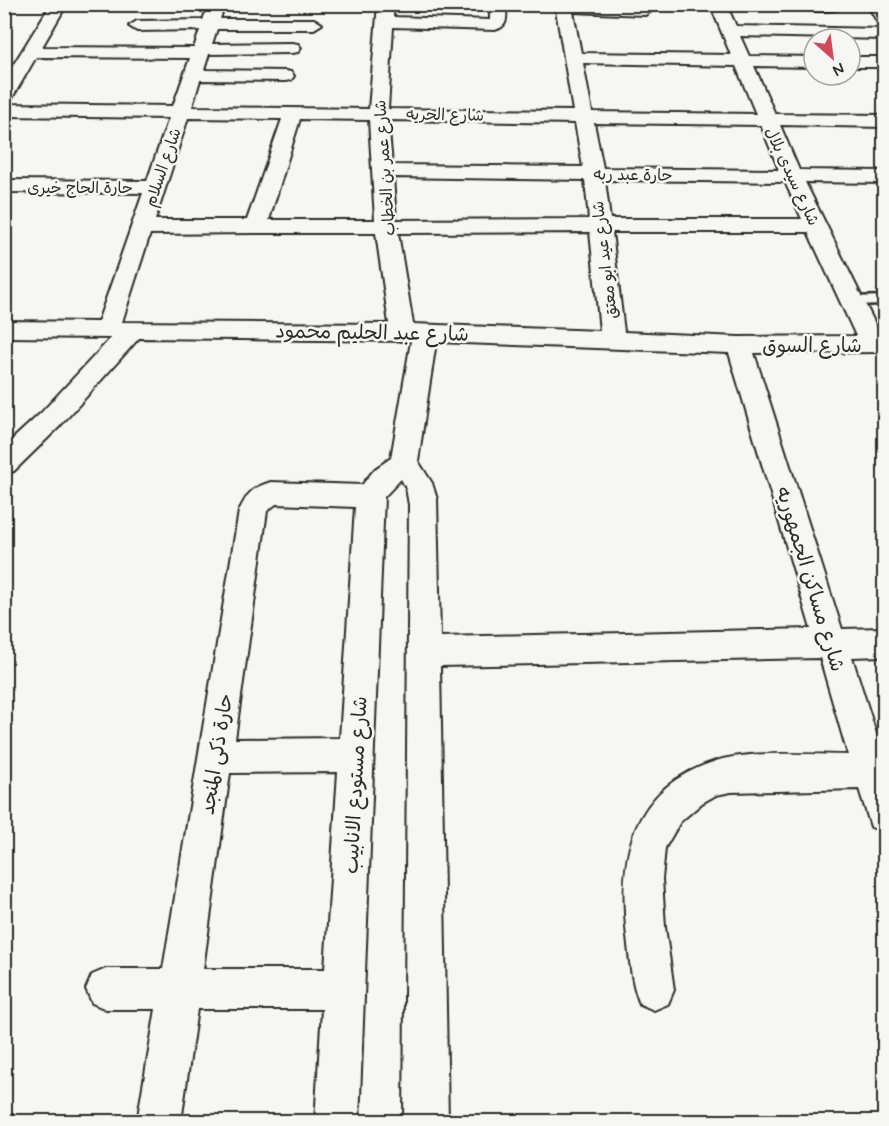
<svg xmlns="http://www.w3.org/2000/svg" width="889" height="1126" viewBox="0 0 889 1126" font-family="Mynerve,'Playpen Sans Arabic',sans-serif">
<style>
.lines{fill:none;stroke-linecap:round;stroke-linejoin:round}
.lane-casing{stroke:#2b2b2b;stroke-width:5}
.street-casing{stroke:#2b2b2b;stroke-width:4}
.lane{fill:#f6f6f2;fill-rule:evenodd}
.street{fill:#f6f6f2;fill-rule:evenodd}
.labels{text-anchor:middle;stroke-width:5;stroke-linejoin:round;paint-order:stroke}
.far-street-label{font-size:16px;fill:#2b2b2b;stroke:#f6f6f2}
.street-label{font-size:20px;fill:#2b2b2b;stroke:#f6f6f2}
</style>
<rect width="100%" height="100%" fill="#f6f6f2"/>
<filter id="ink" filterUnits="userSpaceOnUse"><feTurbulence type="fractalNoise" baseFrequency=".0167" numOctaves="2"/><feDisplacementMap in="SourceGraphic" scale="12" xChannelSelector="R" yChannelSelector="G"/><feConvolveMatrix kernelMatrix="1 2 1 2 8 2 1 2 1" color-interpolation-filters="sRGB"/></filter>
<g filter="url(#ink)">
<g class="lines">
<defs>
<path id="lane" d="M884,296v8l-32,1 -6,-4 6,-4z"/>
<path id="street" d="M51,4h16l-25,43 152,1 6,-18 -63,1 -8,-5 8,-5 66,-1 6,-16h16l-5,15h94l8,5 -8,5h-97l-5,15 80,-1 6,1 3,4 -3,4 -6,1 -83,1 -5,16 81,1 6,1 3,4 -3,4 -6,1 -85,-1 -8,27 177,2 9,-105h16l-1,13 97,3v-16h16c0,14 3,22 -11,26l-102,-3 -5,82 185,2 -18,-107 90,1 8,5 -8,5 -72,-3 8,41 150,2 -21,-51h16l10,22 148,3v10l-144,-3 9,20 65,1v10l-60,-1 21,48 109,1v12l-104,-2 19,45 85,1v12l-79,-1 76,154h3v16l-130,1 88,276 42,-1v28l-32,1 32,102v73l-13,-5 -12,-38 -128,3 -15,3 -14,8 -22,19 -15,26 -3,31 3,48 9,63 -6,14 -14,6 -14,-6c-9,-21 -10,-44 -13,-67 -9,-80 3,-149 89,-176 33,-11 96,-6 132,-6l-28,-97 -380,8 8,456h-44l5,-617 -3,-17 -5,-9 -17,18 -25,625h-44l7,-113h-125l-16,113h-44l19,-113h-50l-14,-6 -6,-14 6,-14 14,-6h57l76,-458c9,-18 12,-23 32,-29l91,3 13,-16 16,-11 20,-117 -272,-3 -80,89 -45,44 -10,3v-27l37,-34 70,-75 -107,-1v-16l94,1 45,-129 -139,-1v-12l143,1 22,-63 -165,-2v-12l169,2 17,-48 -154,-1 -25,43 -7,1v-21zM583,63l153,3 20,48 -164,-2zM188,118l94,1 -35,101h-92zM300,119l69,1 6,100h-106zM388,120l187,3 8,44 -191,-2zM594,123l167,2 18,45 -176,-2zM393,177l192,3 4,39 -193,1zM605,180l180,2 17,37h-192zM590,232l10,99 -187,-7 -15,-91zM612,232h196l48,104 -117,1 -115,-5zM255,233h121l13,91 -267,-2 28,-88zM436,342l293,11 82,276 -371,8 -3,-138 -5,-16 -14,-22zM276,504l79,3 -15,231 -105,1 32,-228zM338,772l-13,197h-122l27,-196z
M848,4c-9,8 -42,10 -50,1z
M867,4h16l1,20 -6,-1z
M850,57h34v10h-34z"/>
</defs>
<use href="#lane" class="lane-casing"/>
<use href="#street" class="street-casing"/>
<use href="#lane" class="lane"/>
<use href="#street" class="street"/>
</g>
</g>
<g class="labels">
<g class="far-street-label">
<text transform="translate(445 114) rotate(1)" y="6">شارع الحريه</text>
<text transform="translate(162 167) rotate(-71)" y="6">شارع السلام</text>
<text transform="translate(384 168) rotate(-94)" y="6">شارع عمر بن الخطاب</text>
<text transform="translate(633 174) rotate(1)" y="6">حارة عبد ربه</text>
<text transform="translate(793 176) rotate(65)" y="6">شارع سيدى بلال</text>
<text x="80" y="193">حارة الحاج خيرى</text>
<text transform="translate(604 260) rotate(-97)" y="6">شارع عيد ابو معتق</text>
</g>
<g class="street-label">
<text transform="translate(372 332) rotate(1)" y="7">شارع عبد الحليم محمود</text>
<text x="812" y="352">شارع السوق</text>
<text transform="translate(811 579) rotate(73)" y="7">شارع مساكن الجمهوريه</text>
<text transform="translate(216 754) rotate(-81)" y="7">حارة ذكى المنجد</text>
<text transform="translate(355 785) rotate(-87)" y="7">شارع مستودع الانابيب</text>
</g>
</g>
<rect width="889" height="1126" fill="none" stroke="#f6f6f2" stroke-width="24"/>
<rect x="12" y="12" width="865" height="1102" fill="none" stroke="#2b2b2b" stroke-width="2" filter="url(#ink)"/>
<g transform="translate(832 57) rotate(152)"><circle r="28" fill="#f6f6f2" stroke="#a5a5a2" stroke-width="1.5"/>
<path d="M0-4.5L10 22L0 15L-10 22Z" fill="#d1495b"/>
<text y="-9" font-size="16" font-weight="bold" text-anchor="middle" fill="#2b2b2b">N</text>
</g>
</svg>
